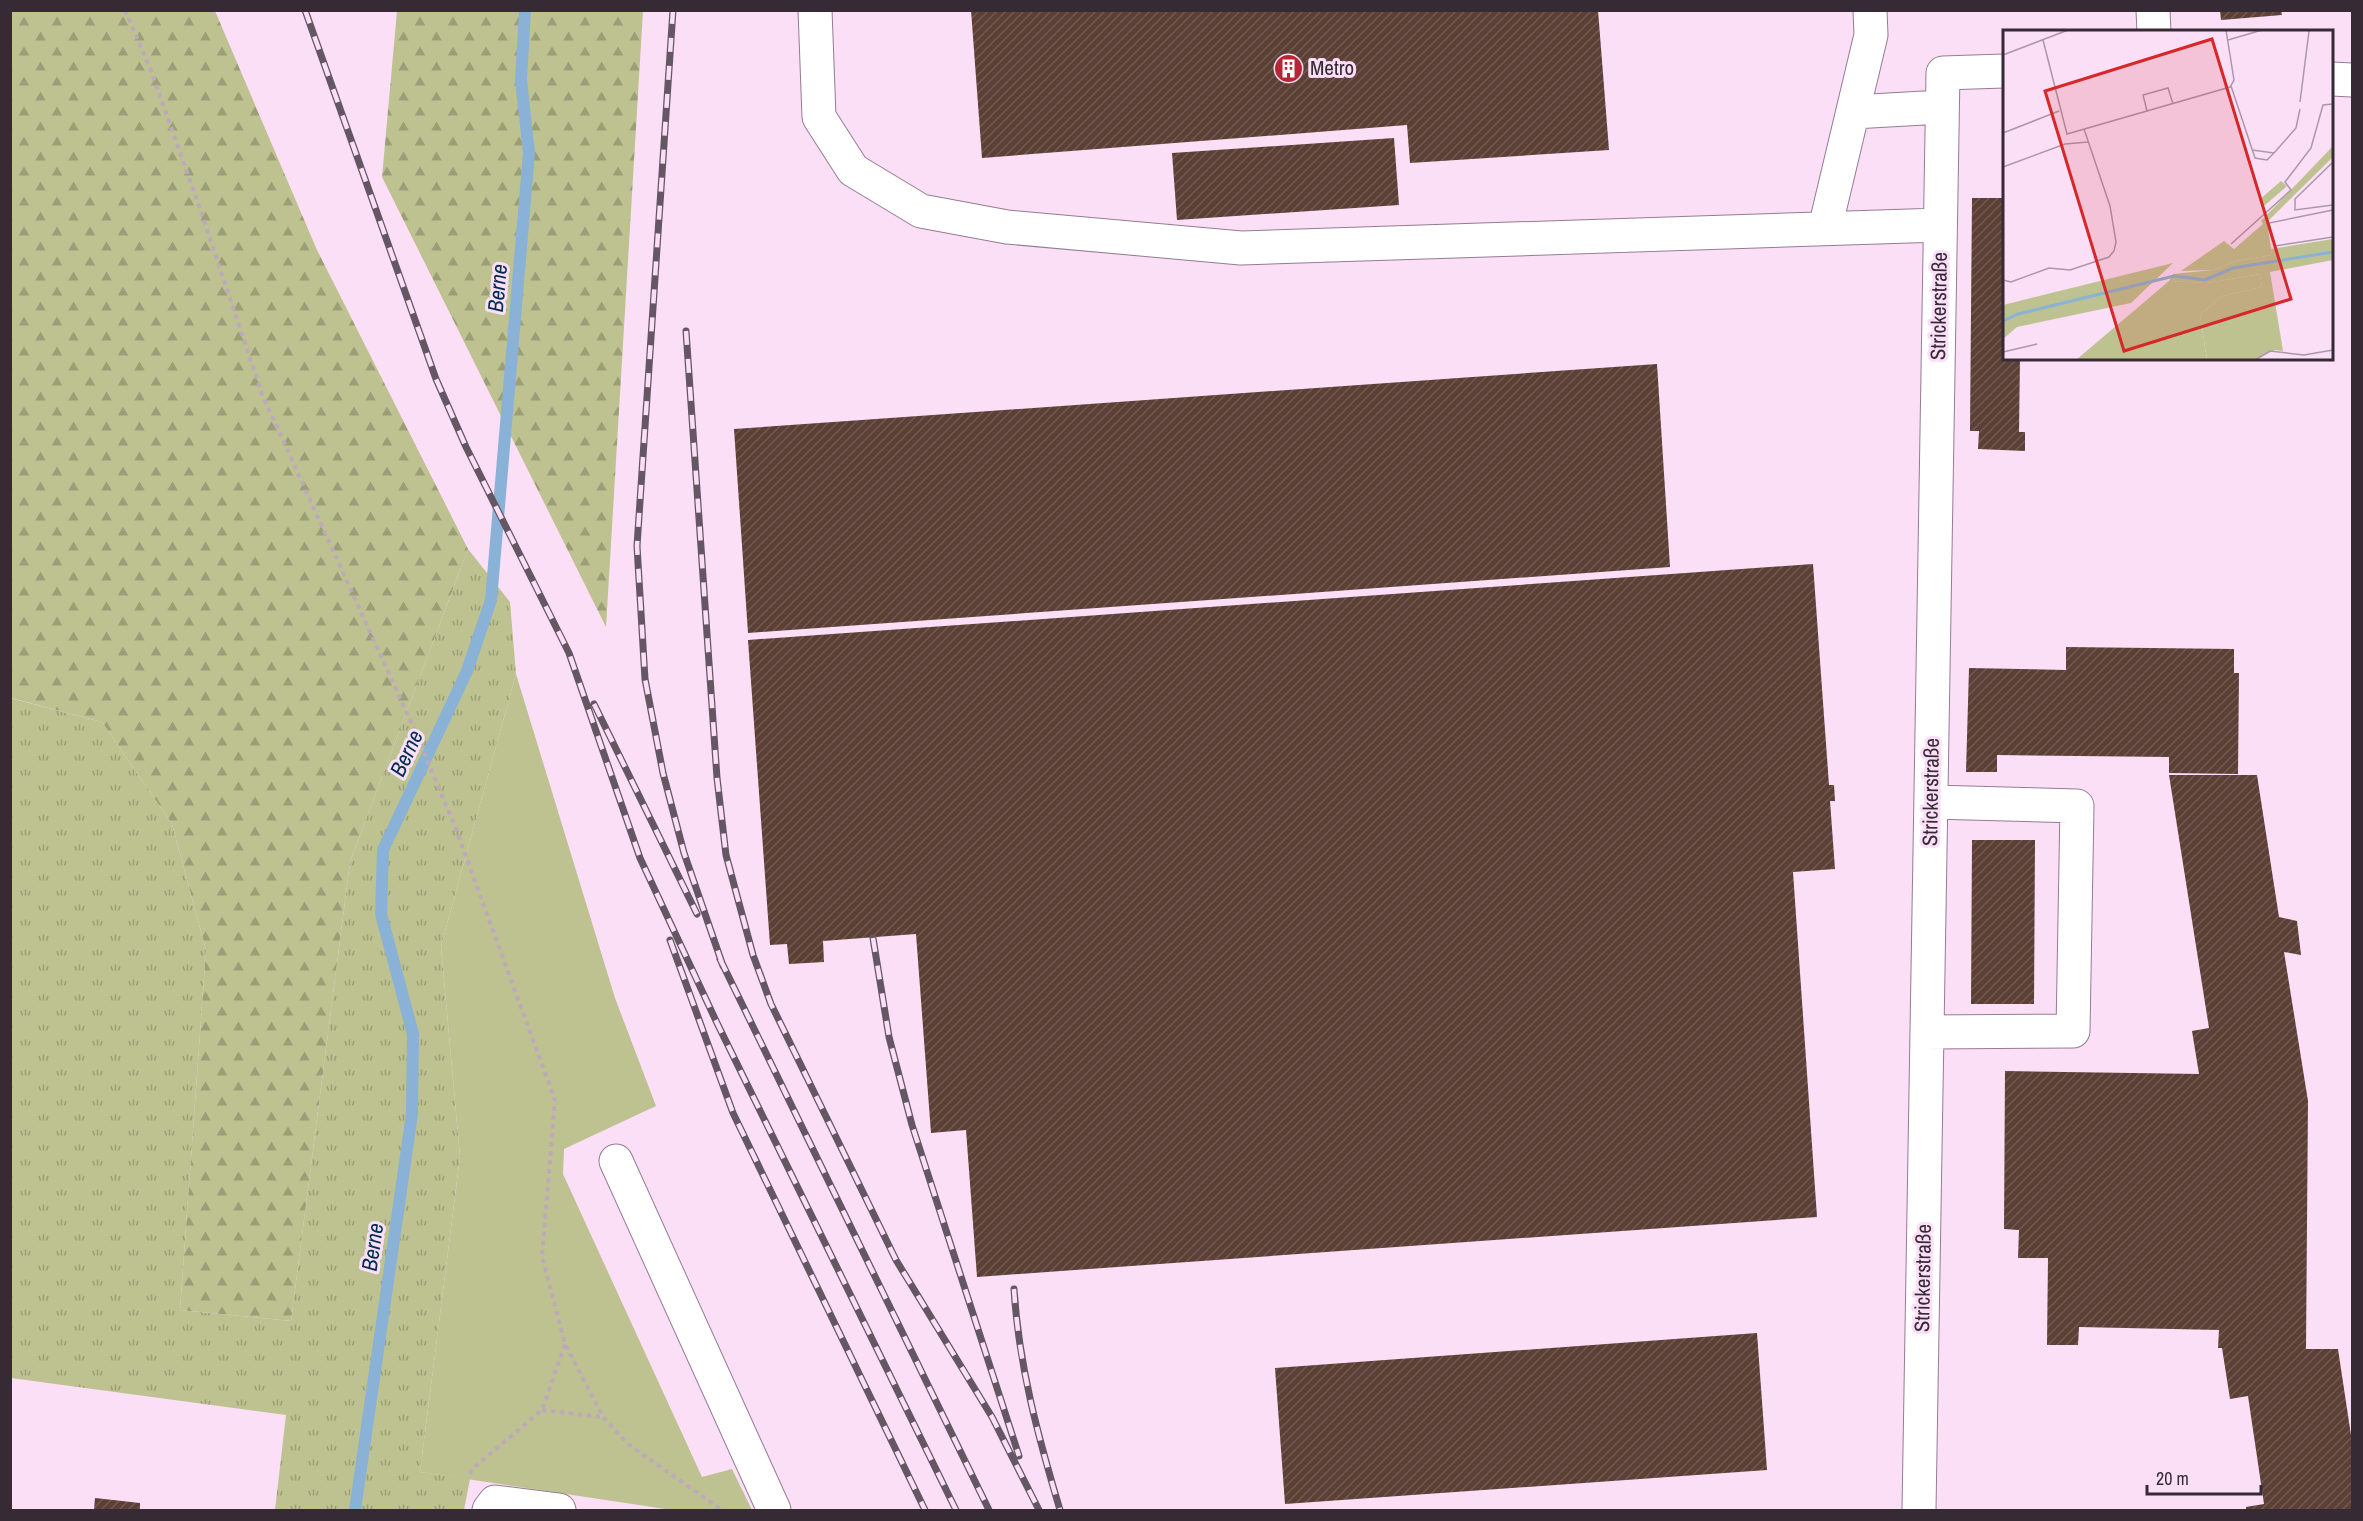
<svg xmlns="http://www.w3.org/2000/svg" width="2363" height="1521" viewBox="0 0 2363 1521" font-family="'Archivo Narrow',sans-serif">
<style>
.grass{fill:url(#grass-tufts)}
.forest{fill:url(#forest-firs)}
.park{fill:#bec290}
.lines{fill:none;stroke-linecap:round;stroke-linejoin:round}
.stream{stroke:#8ab2d6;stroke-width:12}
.building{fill:url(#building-hatch)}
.minor-casing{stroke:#947c92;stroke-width:35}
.path{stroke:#bea8bc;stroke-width:4;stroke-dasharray:4.5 4.5;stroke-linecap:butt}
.minor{stroke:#fff;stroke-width:33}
.rail-casing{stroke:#655663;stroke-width:7}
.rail{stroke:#fadff7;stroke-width:4.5;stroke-dasharray:14;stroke-linecap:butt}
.labels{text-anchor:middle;stroke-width:6;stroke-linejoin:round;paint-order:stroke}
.poi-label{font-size:21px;fill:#362b35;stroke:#fadff7;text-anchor:start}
.street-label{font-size:21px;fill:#362b35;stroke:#fadff7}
.water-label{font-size:22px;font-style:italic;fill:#002e50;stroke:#fadff7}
.inset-river{fill:none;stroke:#8ab2d6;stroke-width:3}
.inset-road{fill:none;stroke:#ac97a9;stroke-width:1.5}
.view{fill:#d62828;fill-opacity:0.15;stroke:#d62828;stroke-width:3}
.inset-edge{fill:none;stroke:#362b35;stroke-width:3}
</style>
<defs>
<pattern id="grass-tufts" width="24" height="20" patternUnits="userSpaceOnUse" patternTransform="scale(1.5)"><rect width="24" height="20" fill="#bec290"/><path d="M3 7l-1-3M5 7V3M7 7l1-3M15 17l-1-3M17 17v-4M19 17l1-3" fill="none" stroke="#9b9e76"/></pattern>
<pattern id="forest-firs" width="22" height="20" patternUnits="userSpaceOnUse" patternTransform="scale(1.5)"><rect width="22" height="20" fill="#bec290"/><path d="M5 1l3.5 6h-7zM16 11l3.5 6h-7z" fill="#9b9e76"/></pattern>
<pattern id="building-hatch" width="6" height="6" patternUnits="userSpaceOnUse" patternTransform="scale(1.5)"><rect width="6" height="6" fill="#5c4036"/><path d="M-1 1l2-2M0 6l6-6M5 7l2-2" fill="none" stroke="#715952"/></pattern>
</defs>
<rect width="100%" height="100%" fill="#fadff7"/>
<path class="grass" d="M468,549l42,53 6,72 -75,272 19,211 -40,315 50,7 -6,31h-189l11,-95 -275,-37 -1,-680 92,24 70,102 34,126 -26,360 111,11 59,-459z"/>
<path class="forest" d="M10,11h205l102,239 151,299 -118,313 -59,459 -111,-11 26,-360 -34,-126 -70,-102 -91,-24z
M397,11h246l-37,616 -224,-450z"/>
<path class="park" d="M516,674l99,324 41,108 -92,43 -1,25 139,303 30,-8 20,41h-80l-252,-38 40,-315 -19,-211z"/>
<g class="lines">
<path class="stream" d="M355,1510l57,-396 1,-80 -32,-120 2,-64 84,-179 24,-71 38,-447 -8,-73 4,-70"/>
</g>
<path class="building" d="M971,10h627l11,140 -199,13 -3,-38 -425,33z
M2220,10h61l1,5 -61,5z
M1394,138l5,67 -222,15 -5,-67z
M1972,198h32v160h16l-1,74h6v19l-47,-2 1,-18h-9z
M1657,364l13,203 -922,66 -14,-204z
M1813,564l16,221h5l1,16h-5l5,68 -42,3 24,345 -840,60 -11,-147 -35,3 -15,-199 -93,7 1,21 -35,2 -2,-20 -17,1 -22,-305z
M2066,647l168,2v24h5l-1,101 -69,-1v-16l-172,-2v17h-31l3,-104 97,2z
M2169,775h88l22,142 18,4 4,34 -17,-3 24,149 -2,248h32l14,93v68h-106v-3l18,-3 -16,-108 -18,3 -8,-51h-4l1,-18 -140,-3 -1,18h-31l1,-87h-30l1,-28 -15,-1 1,-158 194,3 -7,-43 17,-3z
M1972,840h63l-1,164h-63z
M1757,1333l10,137 -482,34 -10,-136z
M95,1498l45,5v7h-46z"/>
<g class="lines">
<defs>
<path id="minor" d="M815,10l4,107 34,53 68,41 86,16 234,21 699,-23
M2153,10l1,22
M2332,79l20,1
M1853,112l89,-5
M1825,228l46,-193 -1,-25
M1927,1032l146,-1 4,-225 -146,-4
M616,1161l158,349
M489,1510l6,-8 64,8
M1919,1510l24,-1437 61,-2"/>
</defs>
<use href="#minor" class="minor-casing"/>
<path class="path" d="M125,10l25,58 48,135 64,191 153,337 39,93 101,276 -13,156 23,88 38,73 25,27 94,66
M542,1410l60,7
M470,1474l2,-5 70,-59 23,-66"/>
<use href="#minor" class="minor"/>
<defs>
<path id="rail" d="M305,10l131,369 30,68 103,206 71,205 77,165 239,487
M673,10l-36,536 8,133 18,94 21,80 39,113
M686,331l31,447 9,77 27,100 18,49 125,256 96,157 47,93
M594,704l103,210
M873,938l16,99 23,88 107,331
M670,940l63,173 192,397
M720,959l269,551
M1014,1289c5,78 24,147 46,221"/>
</defs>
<use href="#rail" class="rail-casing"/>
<use href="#rail" class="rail"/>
</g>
<defs>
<symbol id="building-disc" viewBox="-11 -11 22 22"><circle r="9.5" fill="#b72635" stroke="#fadff7"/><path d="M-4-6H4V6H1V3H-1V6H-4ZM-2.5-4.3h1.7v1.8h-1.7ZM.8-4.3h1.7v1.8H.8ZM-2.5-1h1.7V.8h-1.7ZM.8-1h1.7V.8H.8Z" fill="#fff"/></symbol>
</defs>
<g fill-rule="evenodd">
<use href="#building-disc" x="1272" y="52" width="33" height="33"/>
</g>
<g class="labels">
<g class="poi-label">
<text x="1310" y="75">Metro</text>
</g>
<g class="street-label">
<text transform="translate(1939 306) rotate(-89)" y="7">Strickerstraße</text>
<text transform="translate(1931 792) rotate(-89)" y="7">Strickerstraße</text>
<text transform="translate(1923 1278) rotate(-89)" y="7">Strickerstraße</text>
</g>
<g class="water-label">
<text transform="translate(497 288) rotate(-85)" y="8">Berne</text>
<text transform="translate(406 753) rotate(-65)" y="8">Berne</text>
<text transform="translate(372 1247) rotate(-82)" y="8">Berne</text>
</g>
</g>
<g transform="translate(2003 30)">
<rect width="330" height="330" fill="#fadff7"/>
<path d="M330,209v21l-63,12 13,79 -8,-1 -21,10h-47l-7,-45 22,-19 40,-9 -2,-13 -53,9 -38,-2 4,-7 40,-4 23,-9 36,-6 -1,-6z" fill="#bec290"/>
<path d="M278,151l6,5 -23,20 -5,-6zM170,233l-42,40 -114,24 -14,12v-34zM257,244l2,13 -40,9 -22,19 7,45h-131l93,-79 38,2z" fill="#bec290"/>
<path d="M330,116v11l-66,65 5,33 -36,6 -23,9 -32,1 43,-30 10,8 29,-25 -2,-3z" fill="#bec290"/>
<path class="inset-river" d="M0,291l15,-7 156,-38 31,4 28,-12 100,-16"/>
<path class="inset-road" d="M40,10l24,94 163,-47 4,-7 -8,-50M225,10l34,-10M0,25l65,-25M228,56l24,72 12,2 7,-7M297,72l9,-71 -3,-1M144,81l-4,-16 25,-7 5,16M0,103l56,-22M249,120l22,3 22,-25 4,-19M330,132l-38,37v11l38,-5M0,137l62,-23 23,-2M330,180l-64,13 6,23 58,-9M228,214l60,-54 -6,-8 26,-34 12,-43 10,-1M0,250l8,2 38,-14 21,2 39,-13 5,-6 2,-9 -6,-36 -26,-77M0,322l34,-8M252,330l15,-9 34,4 29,-5"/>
<path class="view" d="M209,9l79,260 -167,52 -79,-260z"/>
<rect width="330" height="330" class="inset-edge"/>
</g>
<rect width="2363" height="1521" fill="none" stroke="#362b35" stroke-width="24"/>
<path d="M2147 1485v9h114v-9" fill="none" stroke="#362b35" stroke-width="3"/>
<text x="2156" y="1485" font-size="18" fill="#362b35" stroke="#fadff7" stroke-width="4.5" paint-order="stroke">20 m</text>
</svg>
